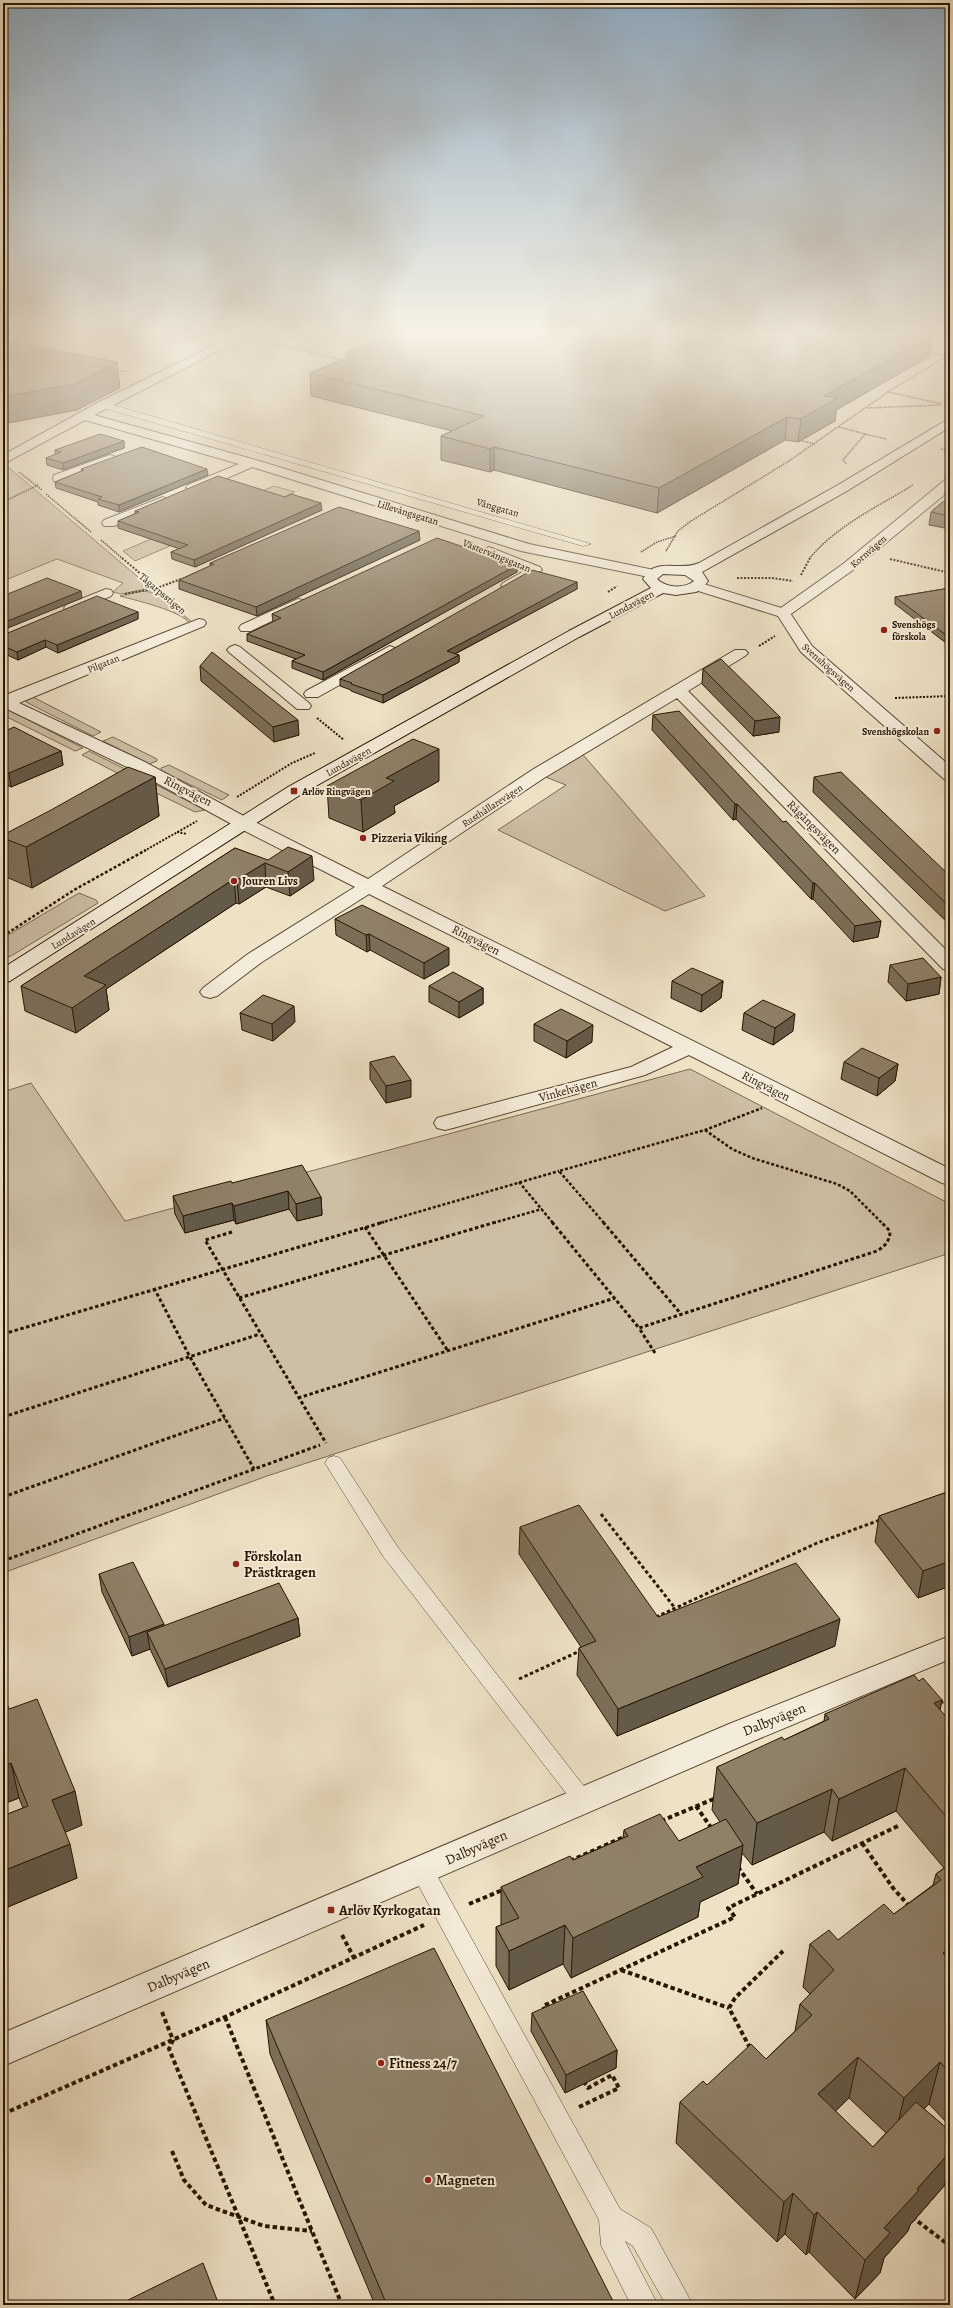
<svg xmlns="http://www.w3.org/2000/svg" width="953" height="2308" viewBox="0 0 953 2308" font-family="Alegreya,serif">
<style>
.green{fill:#cdbfa5;stroke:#7b6a54}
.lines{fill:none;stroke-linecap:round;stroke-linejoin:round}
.service-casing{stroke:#5a4833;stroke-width:1}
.pedestrian-casing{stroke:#5a4833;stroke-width:2}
.minor-casing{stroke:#5a4833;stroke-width:2}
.tertiary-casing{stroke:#5a4833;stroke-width:2}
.secondary-casing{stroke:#291502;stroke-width:2}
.path-far4{stroke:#291502;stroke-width:1.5;stroke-dasharray:1.5 1;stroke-linecap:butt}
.path-far3{stroke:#291502;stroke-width:2;stroke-dasharray:2 1.5;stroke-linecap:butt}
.path-far2{stroke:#291502;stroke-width:2.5;stroke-dasharray:3 2;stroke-linecap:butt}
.path-far1{stroke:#291502;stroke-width:3;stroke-dasharray:3.5 2.5;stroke-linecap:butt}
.path{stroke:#291502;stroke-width:4;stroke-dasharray:4.5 3;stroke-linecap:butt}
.service{fill:#f4ecda;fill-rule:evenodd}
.pedestrian{fill:#f4ecda;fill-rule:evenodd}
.minor{fill:#f4ecda;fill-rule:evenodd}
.tertiary{fill:#f4ecda;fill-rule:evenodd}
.secondary{fill:#f4ecda;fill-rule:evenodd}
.rail{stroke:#291502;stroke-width:1.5;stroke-dasharray:4 4;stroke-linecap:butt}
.wall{fill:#7b6e59;stroke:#291502;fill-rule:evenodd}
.shaded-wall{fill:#645a49;stroke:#291502}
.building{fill:#8f8068;stroke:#291502}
.poi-dot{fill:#8f2418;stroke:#f4ecda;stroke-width:1.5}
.labels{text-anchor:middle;stroke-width:4;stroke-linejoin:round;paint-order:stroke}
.far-street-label{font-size:10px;fill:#291502;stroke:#f4ecda}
.far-poi-label{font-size:10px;font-weight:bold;fill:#291502;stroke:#f4ecda;text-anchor:start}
.street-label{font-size:12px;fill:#291502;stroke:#f4ecda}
.poi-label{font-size:12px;font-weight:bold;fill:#291502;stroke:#f4ecda;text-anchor:start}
.near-poi-label{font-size:14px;font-weight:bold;fill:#291502;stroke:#f4ecda;text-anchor:start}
.near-street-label{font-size:14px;fill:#291502;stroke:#f4ecda}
</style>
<rect width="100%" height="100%" fill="#eee2c6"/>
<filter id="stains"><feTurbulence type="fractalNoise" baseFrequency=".005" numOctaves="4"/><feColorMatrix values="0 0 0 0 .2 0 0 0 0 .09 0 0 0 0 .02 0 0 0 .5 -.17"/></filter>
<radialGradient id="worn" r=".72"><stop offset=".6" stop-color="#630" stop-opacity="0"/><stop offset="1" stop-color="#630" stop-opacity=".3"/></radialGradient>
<path class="green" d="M7,466l144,122 -30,6 -8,-2 10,-9 -66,-24 -54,22v-113z
M274,486l21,6 -160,69 -12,-10z
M143,591l14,2 36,30 -3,1c-7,-13 -56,-24 -70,-28z
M31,696l70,36 -8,4 -67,-34v-3z
M5,708l78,40 -8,3 -72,-36v-6z
M113,737l44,22v2l-8,3 -46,-23z
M579,750l126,146 -40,15 -167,-81 68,-45 -28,-11z
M89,751l46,23 -8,4 -45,-23z
M169,765l60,30 -7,5 -60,-29 -1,-3z
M151,782l54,28 -10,2 -55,-27z
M79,893l17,7 2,3 -87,53 -8,2v-20z
M690,1069l260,135v49l-683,223 -264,97v-481l28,-9 94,138z"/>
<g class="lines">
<defs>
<path id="service" d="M100,403h6l485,141 -8,2 -483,-139z
M334,1456l6,2 57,88 193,248 3,6 -3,6 -7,3 -7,-3 -193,-250 -58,-93 3,-5z
M422,1860l8,3 190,346 31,19 42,77h-27l-33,-59 -8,-5 33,64h-27l-30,-60 -2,-25 -185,-343 -3,-7 3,-7z"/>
<path id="pedestrian" d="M235,645l5,2 69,56 2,3 -2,3h-12l-67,-56 -3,-3 3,-3z"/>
<path id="minor" d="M245,330h14l-165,85 162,45 273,84 125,26 7,4 -7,4 -133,-27 -269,-84 -54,24h-10l-2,-3 2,-3 51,-21 -154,-44 -82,44v-9l96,-53z
M110,455l4,1 2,3 -2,3 -50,19h-10l-1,-3 1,-3z
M950,479v11l-97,80 -65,46h-10l-2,-3 2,-3 65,-46 102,-84z
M163,497l7,4 -2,3 -54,22h-10l-2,-3 2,-3z
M489,547l51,20 2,3 -29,19h-10l-2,-3 2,-3 21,-12 -40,-17 -2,-3z
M106,589l5,1 2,3 -2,3 -35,15h-10l-2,-3 2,-3z
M298,599l5,1 2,3 -2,3 -52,25h-10l-2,-3 2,-3z
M199,619l5,1 2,3 -2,3 -185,77 126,59 106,58 117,59 164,-109 203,-120h10l3,3 -3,3 -57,35 262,263v17l-7,-2 -266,-271 -133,80 -162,108 568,283v16l-8,-2 -253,-128 -44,20 -192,53 -8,2 -8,-2 -3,-5 3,-5 194,-51 42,-20 -304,-153 -107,68 -45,34 -7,2 -7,-2 -3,-4 3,-4 45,-34 107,-67 -116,-59 -106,-58 -130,-63v-11z
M390,646l5,2 3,3 -3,3 -77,43h-12l-2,-3 2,-3z"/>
<path id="tertiary" d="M697,582l91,28 24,36 138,120v14l-6,-1 -143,-127 -23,-36 -86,-27 -2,-3 2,-3z
M950,1636v23l-199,83 -748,324v-33l726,-309z"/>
<path id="secondary" d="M950,418v9l-103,64 -145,81 6,9 -6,8 -6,3 -20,3 -13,-2 -84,44 -279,158 -290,186 -7,2v-15l285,-181 281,-156 82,-43 -8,-9c12,-23 37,-7 56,-16l139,-78zM663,574l22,1 9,6c-10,8 -28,7 -37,-2z"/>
</defs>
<use href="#service" class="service-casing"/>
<use href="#pedestrian" class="pedestrian-casing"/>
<use href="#minor" class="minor-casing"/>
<use href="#tertiary" class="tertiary-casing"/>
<use href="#secondary" class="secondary-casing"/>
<path class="path-far4" d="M267,342l79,19
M927,353l19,3
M115,370l11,2
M888,392l54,12
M868,408l73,-3
M839,427l26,7 -22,26 3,4
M865,434l21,5
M802,441l13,3
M941,449l9,2
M19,472l23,18
M46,494l45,38
M3,502l35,-17
M101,540l22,19
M666,551l12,-20 13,-10 98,-60 99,-69 62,-38
M641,552l16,-10 19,-6
M809,559c27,-33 68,-52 104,-74"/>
<path class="path-far3" d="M122,558l60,51
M890,559l60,14
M801,575l9,-17
M737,578h35l21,3
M608,592l9,-6
M125,594l32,-6 24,-9
M759,646l16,-10
M895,698l55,-2
M317,718l27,22
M237,797l55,-34 23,-10
M177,832l10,2
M144,851l53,-30"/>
<path class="path-far2" d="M3,936l71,-46 72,-40
M705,1130l27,19 20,9 85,26 13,7 32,32
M519,1182l34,41
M380,1223l179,-52
M493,1223l49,-14
M604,1223l-45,-52 146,-41 57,-22"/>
<path class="path-far1" d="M552,1222l87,106
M603,1222l78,92
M365,1227l83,124
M232,1232l-27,8 121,203
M154,1288l36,69 64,112
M239,1298l257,-76
M3,1334l381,-112
M655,1353l-16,-25 238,-77c8,-5 13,-10 13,-20l-9,-9
M298,1398l317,-100
M3,1417l257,-83
M3,1497l222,-79
M601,1514l74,94
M3,1561l317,-116
M656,1617l161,-74 63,-23
M519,1679l61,-28
M946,1700l4,-2"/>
<path class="path" d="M939,1703l9,-4
M696,1806l16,23
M661,1821l55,-23
M862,1843l31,45 17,19
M570,1861l56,-25
M738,1867l19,27
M469,1904l36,-15
M342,1935l12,23
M621,1970l108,38
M545,2011l-2,-5 192,-89 -7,-9 172,-83
M162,2012l11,28 -4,9 106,256
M225,2017l117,288
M750,2048l-21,-40 6,-10 48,-47
M579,2107l40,-19 -7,-13 -24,13 -4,-6
M3,2114l222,-97 199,-92
M172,2151l12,29 22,25 58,21 48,5
M912,2217l38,29"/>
<use href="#service" class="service"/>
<use href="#pedestrian" class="pedestrian"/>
<use href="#minor" class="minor"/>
<use href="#tertiary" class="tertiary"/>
<use href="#secondary" class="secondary"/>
<path class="rail" d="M3,340l23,-10
M3,357l59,-27"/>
</g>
<path class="wall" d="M101,330h119l-20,9 -52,-9 -11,6z
M390,340l540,16 -94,54 -1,11 -37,21 -13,-2 -128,73 -163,-43 -4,2 -49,-12v-24l11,-5 -141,-35 -1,-23 36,-14v-6z
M124,441v7l-61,22 -16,-5 -1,-7 9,-3v-5z
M81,469l127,6 -89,37 -21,-7v-3l-42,-14 -1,-6 27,-11z
M950,496v33l-21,-4 2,-13z
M322,510l-127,57 -23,-8 -1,-7 9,-3 -62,-21v-7l17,-7v-3z
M420,540l-163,76 -78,-27v-9l31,-14v-3z
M517,565v7l-194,108 -31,-12v-7l4,-2 -49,-18v-7l26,-12 -1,-8z
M577,582v7l-122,65 4,1v7l-76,41 -32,-12v-1l-11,-4v-7z
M950,588v58l-55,-42v-7z
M138,612v7l-80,34 -12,-6 -28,13 -15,-7v-18z
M200,666l99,69 -25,7 -73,-61z
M703,669l76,63 -26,4 -51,-52z
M653,715l130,107 98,99 -3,16 -25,5 -40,-43h-2l-75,-80 -3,1 -81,-90z
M3,732l58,19 2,14 -52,22 -8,-4z
M155,777l4,39 -127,72 -26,-11 -3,-20v-22z
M814,777l136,99v49l-137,-133z
M439,781l-45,25 1,7 -32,19 -34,-14 -2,-32z
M235,848l79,32 -24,16 -24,-9 -27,17 -3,-1 -130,86 3,21 -33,23 -51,-22 -4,-25z
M335,919l114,46 -25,14 -54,-29 -3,2 -31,-17z
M890,965l51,12 -2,17 -33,7 -18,-19z
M672,981h51l-2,17 -20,14 -30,-14z
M429,986l54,2v16l-24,14 -30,-16z
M240,1013l55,9 -22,19 -31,-11z
M744,1013l49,18 -20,14 -31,-15z
M534,1024l58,18 -26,16 -32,-17z
M370,1062l41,35 -25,6 -16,-24z
M844,1062l54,2 -3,17 -18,15 -36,-17z
M232,1183l89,14 1,18 -25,6 -8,-12 -53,15 -2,-4 -49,13 -10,-19 -2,-18z
M950,1491v95l-32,12 -43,-56 4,-26z
M520,1527l138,90 177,29 -218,90 -40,-61 2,-27 2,-1 -62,-93z
M99,1574l65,52 134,-8 2,18 -132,51 -18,-38 -18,7 -30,-64z
M919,1681l23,19 -2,10 10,11v405l-21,-22 -5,5 26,22v35l-6,20 -34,39 -2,6 -24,27 -4,15 -25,26 -46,-47 -3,3 -21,-21 -8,8 -101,-99 4,-41 27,-17 59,-26 29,-28 5,-27 10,-10 -7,-7 7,-43 28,-4 56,-26 39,-29 3,-11 8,-6 -48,-57 -64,30 -8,-9 -72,33 -10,-12 -4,31 -38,18 -2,15 -127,61 -8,-14 -54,26 -13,-24v-39l5,-2v-38l72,-27 50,-22 1,-8 55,11 41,-19 -8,-12 5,-43 67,-27 40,-19 1,-7zM849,2098l37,35 -13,14 -38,-36z
M9,1709l73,116 -17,7 12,46 -74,31v-93l20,-8 -4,-10 -16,6z
M532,2013l85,37 -1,18 -51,25 -34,-62z
M266,2020l349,285h-240l-105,-251z"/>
<path class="shaded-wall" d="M136,330h12l-11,6z
M199,330h21l-20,9z
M933,335l-3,21 -94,54 -1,11 -37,21 3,-23 23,-23z
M117,362l3,26 -43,22 -74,14v-27z
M787,417l-2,23 -128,73 2,-25z
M124,441v7l-61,22v-7z
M494,447v23l-4,2v-23z
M207,469l1,6 -89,37v-7z
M321,503l1,7 -127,57 -1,-7z
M419,531l1,9 -163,76 -1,-9z
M517,565v7l-194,108v-8z
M577,582v7l-130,69v-7z
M81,591l1,7 -79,32v-7z
M138,612v7l-80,34 -1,-8z
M45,640l1,7 -28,13 -1,-8z
M459,655v7l-76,41v-8z
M780,717l-1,15 -26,4 2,-15z
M298,720l1,15 -25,7 -1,-15z
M439,749v32l-45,25 1,7 -32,19 -2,-32 25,-22z
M61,751l2,14 -52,22 -2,-14z
M155,777l4,39 -127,72 -6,-41z
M735,804h2l-1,15 -3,1z
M312,856l2,24 -24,16 -2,-24z
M265,863l1,24 -27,17 -2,-24z
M234,879l2,24 -130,86 3,21 -33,23 -4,-25 12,-32z
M813,883h2l-2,16h-2z
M881,921l-3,16 -25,5 2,-16z
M369,934l1,16 -3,2 -1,-17z
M449,948v17l-25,14v-16z
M941,977l-2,17 -33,7 2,-17z
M723,981l-2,17 -20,14 1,-17z
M483,988v16l-24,14v-16z
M294,1006l1,16 -22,19 -1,-17z
M795,1014l-2,17 -20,14 2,-17z
M593,1025l-1,17 -26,16 1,-17z
M898,1064l-3,17 -18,15 2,-18z
M411,1080v17l-25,6v-17z
M288,1191l1,18 -53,15 -2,-18z
M321,1197l1,18 -25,6 -1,-17z
M232,1203l2,17 -49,13 -2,-17z
M950,1561v25l-32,12 5,-27z
M298,1618l2,18 -132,51 -3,-18z
M840,1619l-5,27 -218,90 1,-27z
M164,1624l3,19 -20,-11 3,17 -18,7 -3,-19z
M942,1700l-10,43 2,-40z
M11,1763l8,35 -16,6v-37z
M905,1768l-9,43 -64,30 7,-42z
M832,1789l-8,43 -72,33 5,-42z
M75,1791l7,34 -23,10 -7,-35z
M70,1844l7,34 -74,31v-38z
M743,1845l-5,39 -38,18 -2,15 -127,61 2,-40 123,-71z
M565,1925l-2,39 -54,26v-39z
M950,1948v34l-7,-29z
M617,2050l-1,18 -51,25 1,-18z
M858,2057l-9,41 -39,38 8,-42z
M940,2062l-11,42 -35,35 10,-41z
M950,2152v14l-6,20 -34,39 -2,6 -24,27 -4,15 -25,26 10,-39 19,-32 33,-39z
M793,2193l-8,41 -8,8 7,-40z
M817,2212l-8,40 -3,3 8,-40z"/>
<path class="building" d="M414,330h496l23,5 -109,61 13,2 -36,21 -14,-2 -128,71 -165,-41 -4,2 -49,-13 43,-20 -174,-43 45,-18 -9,-2 35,-15 9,2z
M3,341l114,21 -43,22 -71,13z
M100,434l24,7 -61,22 -17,-5 15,-6 -6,-2z
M142,447l65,22 -88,36 -21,-6 4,-2 -47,-15 29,-12 -3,-1z
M218,476l67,21 6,-3 30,9 -127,57 -23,-8 17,-7 -70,-24 21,-9 -4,-1z
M950,496v20l-19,-4z
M339,507l80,24 -163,76 -77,-27 35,-16 -4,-1z
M437,538l80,27 -194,107 -31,-11 13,-6 -58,-21 34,-16 -9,-4z
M532,570l45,12 -130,69 12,4 -76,40 -32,-11 1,-1 -12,-4z
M47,578l34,13 -78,32v-27z
M950,588v50l-55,-41z
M97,596l41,16 -81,33 -12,-5 -28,12 -14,-6v-11z
M212,652l86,68 -25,7 -73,-61z
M721,659l59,58 -25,4 -52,-52z
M679,711l104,111 3,-1 95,100 -26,5 -40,-43h-2l-76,-79h-2l-82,-89z
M14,727l47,24 -52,22 -6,-3v-38z
M413,739l26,10 -53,29 8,3 -33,19 -34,-14z
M128,767l27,10 -129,70 -23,-9v-3l48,-25z
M841,772l109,104v31l-136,-130z
M288,847l24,9 -24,16 -23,-9 -28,17 -3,-1 -150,97 22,9 -34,23 -51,-22 214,-138 33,12z
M362,905l87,43 -25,15 -55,-29 -3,1 -31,-16z
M923,958l18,19 -33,7 -18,-19z
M692,968l31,13 -21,14 -30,-14z
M453,972l30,16 -24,14 -30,-16z
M263,995l31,11 -22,18 -32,-11z
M763,1000l32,14 -20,14 -31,-15z
M561,1009l32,16 -26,16 -33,-17z
M862,1048l36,16 -19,14 -35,-16z
M394,1056l17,24 -25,6 -16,-24z
M302,1165l19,32 -25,7 -8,-13 -54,15 -2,-3 -49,13 -10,-20 58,-15 1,2z
M950,1491v70l-27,10 -44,-55z
M579,1505l79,112 138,-54 44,56 -222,90 -39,-61 17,-7 -76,-114z
M133,1562l31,62 -35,13 -30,-63z
M279,1583l19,35 -133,51 -18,-37z
M914,1675l5,6 4,-3 19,22 -8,3 16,18v100l-45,-53 -66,31 -7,-10 -75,34 -40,-56 65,-30 2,3 45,-21 -4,-5z
M3,1693l6,16 28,-10 38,92 -23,9 18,44 -67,27v-55l25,-10 -17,-43 -8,4z
M660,1814l19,27 47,-22 17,26 -47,22 7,10 -130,61 -8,-13 -56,26 -13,-24 23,-9 -18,-31 69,-31 3,4 55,-24 -4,-6z
M950,1864v84l-7,5 7,8v112l-10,-11 -36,36 -46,-41 -40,37 55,53 43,-45 34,29v21l-33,37 2,1 -35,38 6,5 -25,27 -48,-48 -3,3 -21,-22 -9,9 -104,-100 23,-21 4,4 44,-41 15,15 46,-44 -12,-11 34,-34 -24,-26 19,-14 9,10 46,-36 10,10 47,-34 -5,-6z
M434,1948l181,357h-228l-121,-285z
M583,1991l34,59 -51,25 -34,-62z
M203,2263l16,42h-101z"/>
<linearGradient id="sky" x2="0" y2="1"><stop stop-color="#8faac0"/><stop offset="0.51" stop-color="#f7f2e5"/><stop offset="1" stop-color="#f7f2e5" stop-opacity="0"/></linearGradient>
<rect width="953" height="653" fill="url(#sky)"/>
<g class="poi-dot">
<circle cx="884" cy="630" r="4"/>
<circle cx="937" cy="731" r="4"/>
<rect x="290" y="787" width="8" height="8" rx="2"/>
<circle cx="363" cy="838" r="4"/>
<circle cx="234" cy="881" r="4"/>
<circle cx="236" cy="1564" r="4"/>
<rect x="327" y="1906" width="8" height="8" rx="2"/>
<circle cx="381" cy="2063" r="4"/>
<circle cx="428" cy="2180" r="4"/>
</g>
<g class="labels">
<g class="far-street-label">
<text transform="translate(498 507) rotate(16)" y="4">Vånggatan</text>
<text transform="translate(408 512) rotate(17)" y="4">Lillevångsgatan</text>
<text transform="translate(868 551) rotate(-41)" y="4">Kornvägen</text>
<text transform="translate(497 555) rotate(22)" y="4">Västervångsgatan</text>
<text transform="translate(163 593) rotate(40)" y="4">Tågarpsstigen</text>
<text transform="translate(631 604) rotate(-28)" y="4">Lundavägen</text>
<text transform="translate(103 663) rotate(-22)" y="4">Pilgatan</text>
<text transform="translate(829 667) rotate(42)" y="4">Svenshögsvägen</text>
<text transform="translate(348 761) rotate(-29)" y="4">Lundavägen</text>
<text transform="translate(492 805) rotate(-33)" y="4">Rusthållarevägen</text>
<text transform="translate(73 933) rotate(-32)" y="4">Lundavägen</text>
</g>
<g class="far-poi-label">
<text x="892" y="628">Svenshögs<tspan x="892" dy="12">förskola</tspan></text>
<text x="929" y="735" text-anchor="end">Svenshögskolan</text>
<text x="302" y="795">Arlöv Ringvägen</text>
</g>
<g class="street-label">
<text transform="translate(188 791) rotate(27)" y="4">Ringvägen</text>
<text transform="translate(814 827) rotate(45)" y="4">Rågångsvägen</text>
<text transform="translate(476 940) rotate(27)" y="4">Ringvägen</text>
<text transform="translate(766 1086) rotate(27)" y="4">Ringvägen</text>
<text transform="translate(568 1090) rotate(-15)" y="4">Vinkelvägen</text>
</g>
<g class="poi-label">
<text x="371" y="842">Pizzeria Viking</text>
<text x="242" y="885">Jouren Livs</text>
</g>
<g class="near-poi-label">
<text x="244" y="1561">Förskolan<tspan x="244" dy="16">Prästkragen</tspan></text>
<text x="339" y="1915">Arlöv Kyrkogatan</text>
<text x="389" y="2068">Fitness 24/7</text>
<text x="436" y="2185">Magneten</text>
</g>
<g class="near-street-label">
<text transform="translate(774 1719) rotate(-22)" y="5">Dalbyvägen</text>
<text transform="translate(476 1847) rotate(-24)" y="5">Dalbyvägen</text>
<text transform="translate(178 1975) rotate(-23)" y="5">Dalbyvägen</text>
</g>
</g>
<rect width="953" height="2308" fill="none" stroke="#eee2c6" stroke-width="16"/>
<rect x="4" y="4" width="945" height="2300" fill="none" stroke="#291502" stroke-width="2"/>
<rect x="8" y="8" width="937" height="2292" fill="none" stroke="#291502"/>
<rect width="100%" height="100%" filter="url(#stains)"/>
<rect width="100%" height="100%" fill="url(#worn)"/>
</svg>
